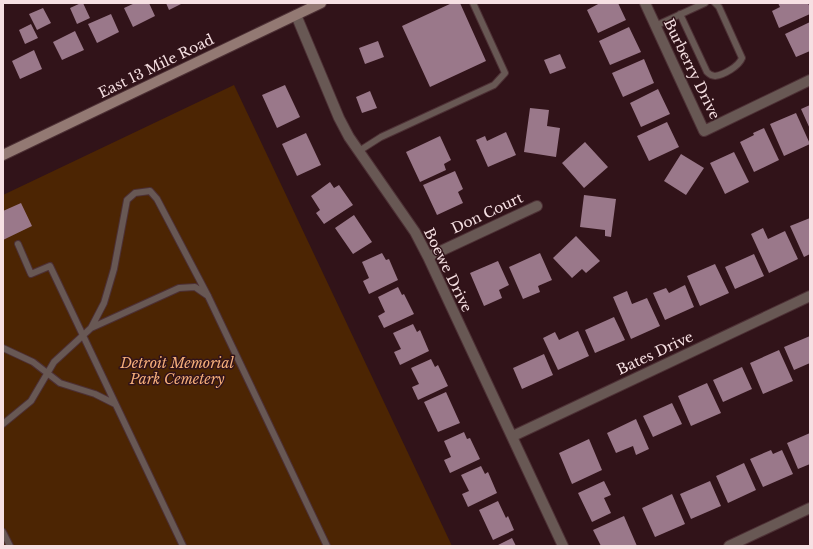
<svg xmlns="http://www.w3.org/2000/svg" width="813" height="549" viewBox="0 0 813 549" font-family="'Libre Baskerville',serif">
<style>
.green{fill:#4c2503}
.building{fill:#9a788a}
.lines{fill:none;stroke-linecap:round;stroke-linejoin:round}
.service-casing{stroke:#4d3035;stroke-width:8}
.minor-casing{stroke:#4d3035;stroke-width:12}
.secondary-casing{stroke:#4d3035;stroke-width:12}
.service{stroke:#685854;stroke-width:6}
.minor{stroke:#685854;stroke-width:10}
.secondary{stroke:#937973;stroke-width:10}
.labels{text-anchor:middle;stroke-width:3;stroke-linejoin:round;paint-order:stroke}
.street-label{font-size:14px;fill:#f6e0e3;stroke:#311319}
.park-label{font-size:14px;font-style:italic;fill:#f4ad7a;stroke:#311319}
</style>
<rect width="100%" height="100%" fill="#311319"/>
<path class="green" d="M234,85l218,461h-449v-351z"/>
<path class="building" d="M81,3h2l7,15 -13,6 -7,-16z
M135,3h14l6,13 -22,11 -9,-19z
M166,3h17l-14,7z
M452,3h8l26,58 -56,26 -28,-61z
M600,3h18l8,17 -28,13 -11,-23z
M778,3h30l2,5v6l-31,14 -7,-17 8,-4z
M43,8l8,15 -14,7 -8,-16z
M111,14l8,18 -22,11 -9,-19z
M810,22v29l-14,6 -11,-23z
M31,24l7,14 -13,6 -6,-14z
M629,27l12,25 -31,13 -11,-24z
M75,31l9,19 -22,10 -9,-18z
M378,41l6,16 -19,7 -6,-16z
M34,50l8,19 -22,10 -8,-18z
M560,54l6,14 -16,6 -6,-14z
M644,59l10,24 -31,14 -11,-24z
M285,85l15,32 -23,11 -15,-33z
M658,89l12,25 -29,13 -11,-24z
M370,91l7,17 -15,5 -6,-16z
M810,105v24l-9,-20z
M530,108l19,2 -2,16 13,2 -4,29 -32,-5z
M796,113l14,31 -26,12 -14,-32z
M667,122l12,25 -30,14 -12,-25z
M764,128l15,32 -25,12 -14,-30 14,-7 -1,-2z
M506,132l10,23 -28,12 -12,-27 9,-4 2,5z
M306,133l15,32 -24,11 -15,-32z
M440,136l11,24 -7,4 2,6 -26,12 -14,-30z
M585,142l23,25 -24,21 -22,-25z
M734,152l15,30 -24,12 -15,-31z
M681,154l23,14 -18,27 -22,-14z
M455,171l8,18 -5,3 5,11 -26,12 -14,-30z
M330,182l4,6 5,-3 14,20 -29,19 -8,-11 4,-3 -9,-14z
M584,195l32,4 -5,38 -6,-1v-6l-25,-3z
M21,203l11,23 -29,14v-29z
M354,215l18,27 -19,12 -18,-26z
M810,218v36l-6,3 -14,-31z
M763,228l5,11 17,-8 13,28 -29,14 -18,-39z
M576,236l24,25 -14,12 -4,-4 -10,9 -19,-20z
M382,253l4,7 3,-1 9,21 -29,14 -6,-13 6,-3 -7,-16z
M540,253l12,27 -14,6 2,6 -17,7 -14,-32z
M754,254l10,22 -29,13 -10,-22z
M498,261l11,24 -10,5 3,8 -18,8 -14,-33z
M715,264l14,29 -29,13 -13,-30z
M685,285l9,22 -29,13 -12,-27 13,-5 3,5z
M398,287l4,8 2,-1 10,20 -30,14 -6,-12 7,-4 -7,-15z
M627,291l5,13 15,-6 13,28 -29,13 -18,-42z
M614,317l11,23 -30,13 -10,-23z
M413,324l4,8 3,-2 9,21 -29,14 -6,-13 7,-3 -8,-16z
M578,331l11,25 -31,14 -15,-32 12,-6 4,8z
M810,336v27l-16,7 -10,-23z
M779,350l14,31 -30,13 -13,-31z
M544,354l9,21 -31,14 -9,-21z
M431,359l4,8 3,-2 10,21 -30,14 -6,-13 7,-3 -8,-16z
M742,367l10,22 -29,13 -10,-22z
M707,383l14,30 -30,13 -13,-30z
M446,392l14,31 -22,9 -14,-30z
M672,403l10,21 -29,13 -10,-21z
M636,419l13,30 -13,6 -3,-9 -17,7 -9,-20z
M464,432l3,7 3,-1 10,21 -30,14 -6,-13 7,-3 -7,-16z
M810,433v31l-12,5 -11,-26z
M589,439l13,31 -30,14 -13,-31z
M771,450l2,4 9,-4 11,24 -30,13 -13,-28z
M744,463l12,27 -28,13 -12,-27z
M481,466l4,8 3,-2 9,21 -29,14 -6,-13 7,-3 -8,-16z
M604,481l7,14 -7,3 7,15 -19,9 -14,-29z
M710,481l11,25 -30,13 -11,-25z
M672,494l13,30 -30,13 -13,-29z
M498,501l8,17 2,-2 6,14 -21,10 -14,-30z
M624,516l13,30h-36l-8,-16z
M512,538l4,8h-20z"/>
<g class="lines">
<defs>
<path id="service" d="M680,14l27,58c2,2 5,4 8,4 9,-1 24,-10 27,-18l-23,-51 -4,-4
M655,26l50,-23
M359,151l22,-14 113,-52 11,-12 -32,-70
M18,244l13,30 19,-8 133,280
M91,328l88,-40 16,-1 13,9
M3,348l30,14 27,21 35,11 20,10
M3,424l28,-23 23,-39 37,-34 13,-25 10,-34 13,-69 8,-7 15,-2 7,8 51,97 119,250
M3,532l7,14"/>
<path id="minor" d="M645,3l59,128 106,-51
M296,15l43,103 10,19 66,95 13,25 135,289
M428,257l109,-51
M513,436l297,-140
M729,546l81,-38"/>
<path id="secondary" d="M3,155l318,-152"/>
</defs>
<use href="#service" class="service-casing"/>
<use href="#minor" class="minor-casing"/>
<use href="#secondary" class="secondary-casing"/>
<use href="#service" class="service"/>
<use href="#minor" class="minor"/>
<use href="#secondary" class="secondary"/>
</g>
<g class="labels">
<g class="street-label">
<text transform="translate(156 66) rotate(-26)" y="5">East 13 Mile Road</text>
<text transform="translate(692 69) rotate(64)" y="5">Burberry Drive</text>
<text transform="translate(487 213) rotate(-25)" y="5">Don Court</text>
<text transform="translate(448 270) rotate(64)" y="5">Boewe Drive</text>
<text transform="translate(655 353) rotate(-25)" y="5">Bates Drive</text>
</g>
<g class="park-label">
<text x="177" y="368">Detroit Memorial<tspan x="177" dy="16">Park Cemetery</tspan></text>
</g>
</g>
<rect width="813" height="549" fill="none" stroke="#f6e0e3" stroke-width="8"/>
</svg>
